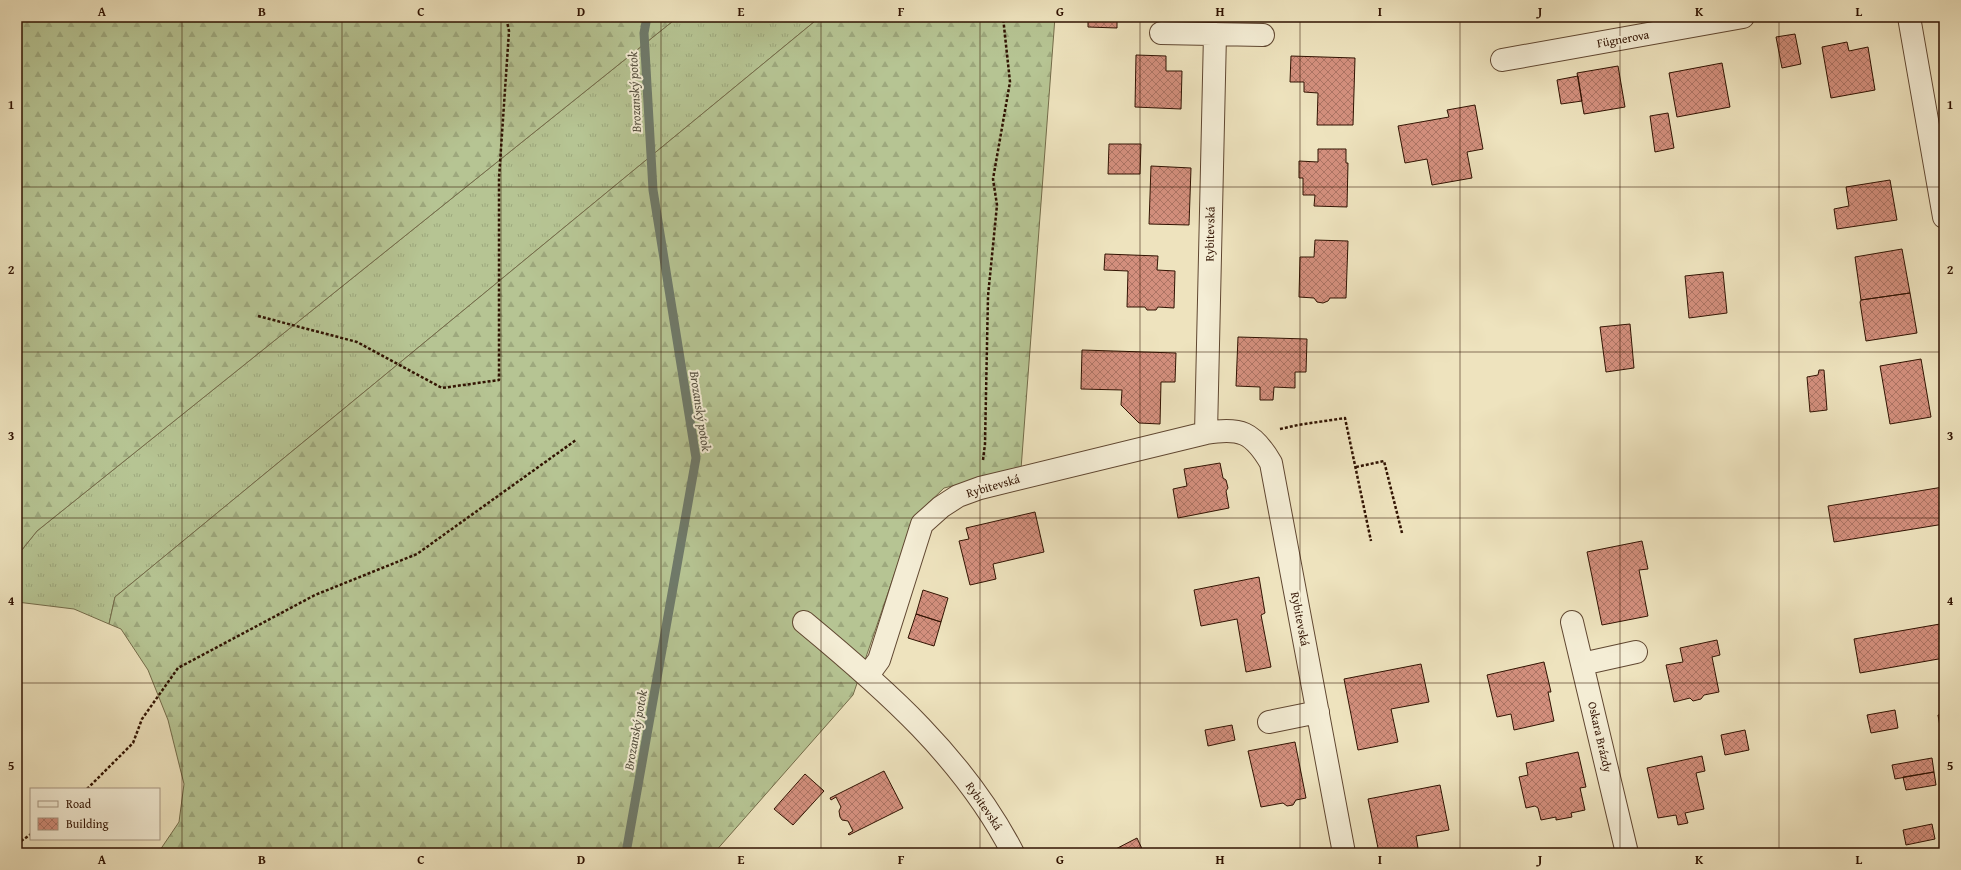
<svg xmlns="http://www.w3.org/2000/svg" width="1961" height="870" viewBox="0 0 1961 870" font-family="'Gentium Book Plus',serif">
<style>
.grass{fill:url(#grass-tufts);stroke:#746c4a}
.forest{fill:url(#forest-firs);stroke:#746c4a}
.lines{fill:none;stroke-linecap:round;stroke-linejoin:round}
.stream{stroke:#6f7a6a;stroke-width:9}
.building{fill:url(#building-cross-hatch);stroke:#311302}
.minor-casing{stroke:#604731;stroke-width:24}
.path{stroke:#311302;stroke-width:2.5;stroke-dasharray:3 2;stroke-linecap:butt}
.minor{stroke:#f4edd5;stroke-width:22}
.grid{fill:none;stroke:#311302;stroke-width:1;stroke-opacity:0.55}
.labels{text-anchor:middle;stroke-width:4;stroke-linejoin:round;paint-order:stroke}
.street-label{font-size:12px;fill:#311302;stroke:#f4edd5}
.water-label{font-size:13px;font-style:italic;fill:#554f3f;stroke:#f4edd5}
.neatline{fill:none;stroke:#311302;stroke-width:1.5}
.grid-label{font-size:13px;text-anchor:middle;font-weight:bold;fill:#311302}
</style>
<defs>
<pattern id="grass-tufts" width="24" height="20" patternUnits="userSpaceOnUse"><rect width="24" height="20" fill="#b6c493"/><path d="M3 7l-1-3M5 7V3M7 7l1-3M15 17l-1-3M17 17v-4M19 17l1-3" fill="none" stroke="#9da87d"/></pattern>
<pattern id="forest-firs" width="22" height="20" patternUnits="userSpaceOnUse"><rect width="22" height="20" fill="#b6c493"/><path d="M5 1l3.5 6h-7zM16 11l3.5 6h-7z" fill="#9da87d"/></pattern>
<pattern id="building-cross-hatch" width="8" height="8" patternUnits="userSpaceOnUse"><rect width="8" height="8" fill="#d38f7d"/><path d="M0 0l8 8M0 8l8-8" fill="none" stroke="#ac7464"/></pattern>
</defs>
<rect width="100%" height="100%" fill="#eee3be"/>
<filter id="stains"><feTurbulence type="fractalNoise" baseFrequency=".005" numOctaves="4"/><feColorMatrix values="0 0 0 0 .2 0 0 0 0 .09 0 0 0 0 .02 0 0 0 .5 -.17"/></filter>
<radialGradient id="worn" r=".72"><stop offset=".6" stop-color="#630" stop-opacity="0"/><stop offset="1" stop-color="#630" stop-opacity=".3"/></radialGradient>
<path class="grass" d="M678,17h142l-705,580 -6,27 -35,-15 -57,-7v-46l20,-25z"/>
<path class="forest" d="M17,17h661l-641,514 -20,25z
M820,17h235l-34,452 -77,19 -30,29 -61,178 -139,158h-556l21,-31 5,-38 -16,-64 -20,-50 -27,-41 -12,-5 6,-27z"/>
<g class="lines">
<path class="stream" d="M626,853l70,-395 -43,-268 -9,-157 3,-16"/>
</g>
<path class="building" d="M1088,17h29v11l-29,-1z
M1560,17h16l-15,3z
M1795,34l6,30 -19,4 -6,-31z
M1847,42l2,9 19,-4 7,43 -44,8 -9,-51z
M1136,55l30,1v15h16l-1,38 -46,-2z
M1291,56l64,2 -2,67h-36l1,-32 -14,-1v-10h-14z
M1722,63l8,44 -53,10 -8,-44z
M1618,66l7,41 -41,7 -7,-41z
M1578,76l4,25 -21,3 -4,-24z
M1475,105l8,44 -16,3 5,26 -40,7 -5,-26 -22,4 -7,-37 51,-9 -2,-7z
M1668,113l6,35 -19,4 -5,-36z
M1109,144h32l-1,30h-32z
M1318,149h28v14h2l-1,44 -33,-1 1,-11h-12v-17h-4v-17l19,1z
M1151,166l40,2 -2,57 -40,-1z
M1890,180l7,40 -60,9 -3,-20 15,-3 -3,-19z
M1315,240l33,1 -2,57h-16l-2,3 -5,2 -6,-1 -3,-4 -15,-1 1,-40h14z
M1902,249l8,44 -49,7 -6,-43z
M1105,254l53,2 -1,14 18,1 -1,37 -16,-1 -2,3h-9l-2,-3h-18l1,-36 -24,-1z
M1723,272l4,41 -38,5 -4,-42z
M1910,293l7,40 -51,8 -6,-39 1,-2z
M1630,324l4,44 -28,4 -6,-45z
M1238,337l69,2 -1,33h-11v16l-21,-1 -1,13h-13v-13l-24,-1z
M1082,350l94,3 -1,29h-14l-1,42 -21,-1 -18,-18 1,-15 -41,-1z
M1921,359l10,58 -41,7 -10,-58z
M1819,370h5l3,40 -17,2 -3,-35 11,-2z
M1220,463l3,15 3,2 2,8 -2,3 3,17 -51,10 -5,-29 14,-3 -3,-17z
M1943,487l1,37 -110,18 -6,-36z
M1035,512l9,40 -51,12 3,15 -26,6 -11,-44 10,-2 -3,-11z
M1642,541l6,28 -9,1 9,46 -46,9 -15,-73z
M1259,577l6,36 -4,2 10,52 -25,5 -9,-53 -36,7 -7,-36z
M923,590l25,8 -7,24 -25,-8z
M916,614l25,8 -7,24 -26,-8z
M1940,624l4,34 -84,15 -6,-34z
M1717,640l3,15 -8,2 7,35 -15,3 -3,4 -8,2 -3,-3 -16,4 -8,-37 17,-3 -3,-14z
M1544,662l7,30h-3l6,29 -40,9 -3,-16 -14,3 -10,-42z
M1421,664l8,38 -38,7 7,33 -40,8 -14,-71z
M1895,710l3,18 -27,5 -4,-18z
M1944,714v36l-6,-35z
M1232,725l3,15 -27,6 -3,-16z
M1745,730l4,20 -24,5 -4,-20z
M1295,742l11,56 -10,2 -3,5 -6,1 -4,-3 -22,4 -13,-56z
M1578,752l8,35 -6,1 5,22 -14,3 1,4 -16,3v-3l-15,3 -3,-12 -3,-2 -9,2 -7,-31 9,-2 -2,-12z
M1702,756l3,15 -9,2 8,36 -19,4 3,10 -10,2 -2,-10 -18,3 -11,-50z
M1932,758l2,14 -39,7 -3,-14z
M884,771l19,37 -54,27 -1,-1 5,-3 -5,-10 -6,-1 -2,-3 -1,-6 2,-4 -5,-10 -5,3 -1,-2z
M1934,772l2,13 -30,5 -3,-13z
M805,774l19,17 -31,34 -19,-16z
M1440,785l9,45 -33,6 2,12 -24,5h-15l-11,-54z
M1932,824l3,15 -29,6 -3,-15z
M1137,838l7,15h-36z"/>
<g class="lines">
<defs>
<path id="minor" d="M1909,17l35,200
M1161,33l102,2
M1502,60l241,-43
M1206,433l9,-399
M804,622c81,67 160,136 209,231
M1572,622l55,231
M1582,664l54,-12
M868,675l11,-15 43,-136 19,-17 17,-11 22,-8 226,-55c34,-6 47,-1 65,30l73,390
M1269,722l49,-10"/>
</defs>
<use href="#minor" class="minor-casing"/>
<path class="path" d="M258,316l99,26 85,46 57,-8v-202l10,-147 -3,-14
M1280,429l18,-4 47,-7 26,123
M983,460l2,-16 3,-148 9,-91 -4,-26 17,-97 -7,-65
M1356,467l28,-6 18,72
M87,789l46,-46 9,-24 36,-51 137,-73 102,-41 159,-114
M17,844l14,-10"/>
<use href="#minor" class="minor"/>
</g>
<path class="grid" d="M182,17v836M342,17v836M501,17v836M661,17v836M821,17v836M980,17v836M1140,17v836M1300,17v836M1460,17v836M1620,17v836M1779,17v836M17,187h1927M17,352h1927M17,518h1927M17,683h1927"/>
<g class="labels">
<g class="street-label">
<text transform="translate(1623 39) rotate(-10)" y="4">Fügnerova</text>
<text transform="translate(1210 234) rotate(-89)" y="4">Rybitevská</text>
<text transform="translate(993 486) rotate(-16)" y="4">Rybitevská</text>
<text transform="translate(1300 619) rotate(79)" y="4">Rybitevská</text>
<text transform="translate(1600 737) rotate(77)" y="4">Oskara Brázdy</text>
<text transform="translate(984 806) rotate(56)" y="4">Rybitevská</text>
</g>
<g class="water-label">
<text transform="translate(634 92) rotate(-93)" y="5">Brozanský potok</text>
<text transform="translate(701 411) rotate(81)" y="5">Brozanský potok</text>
<text transform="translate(635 730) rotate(-80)" y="5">Brozanský potok</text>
</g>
</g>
<rect width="1961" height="870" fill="none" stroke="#eee3be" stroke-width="44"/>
<rect x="30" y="788" width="130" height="52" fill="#f4edd5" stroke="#a69681"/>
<rect x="38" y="801" width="20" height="6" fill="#f4edd5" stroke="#a69681"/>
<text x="66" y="808" font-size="12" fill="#311302">Road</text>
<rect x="38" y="818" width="20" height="12" fill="url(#building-cross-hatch)" stroke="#a69681"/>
<text x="66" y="828" font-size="12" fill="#311302">Building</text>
<rect x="22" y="22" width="1917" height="826" class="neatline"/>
<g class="grid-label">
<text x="102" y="16">A</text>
<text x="262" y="16">B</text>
<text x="421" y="16">C</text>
<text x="581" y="16">D</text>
<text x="741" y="16">E</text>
<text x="901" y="16">F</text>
<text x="1060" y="16">G</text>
<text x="1220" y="16">H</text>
<text x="1380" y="16">I</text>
<text x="1540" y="16">J</text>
<text x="1699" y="16">K</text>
<text x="1859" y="16">L</text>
<text x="11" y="109">1</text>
<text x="1950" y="109">1</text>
<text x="11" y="274">2</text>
<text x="1950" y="274">2</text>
<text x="11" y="440">3</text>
<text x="1950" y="440">3</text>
<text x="11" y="605">4</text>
<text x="1950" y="605">4</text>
<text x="11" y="770">5</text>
<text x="1950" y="770">5</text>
<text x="102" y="864">A</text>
<text x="262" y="864">B</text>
<text x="421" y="864">C</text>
<text x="581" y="864">D</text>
<text x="741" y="864">E</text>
<text x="901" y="864">F</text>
<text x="1060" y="864">G</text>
<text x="1220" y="864">H</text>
<text x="1380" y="864">I</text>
<text x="1540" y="864">J</text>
<text x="1699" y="864">K</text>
<text x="1859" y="864">L</text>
</g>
<rect width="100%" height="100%" filter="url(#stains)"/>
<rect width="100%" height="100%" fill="url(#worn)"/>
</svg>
